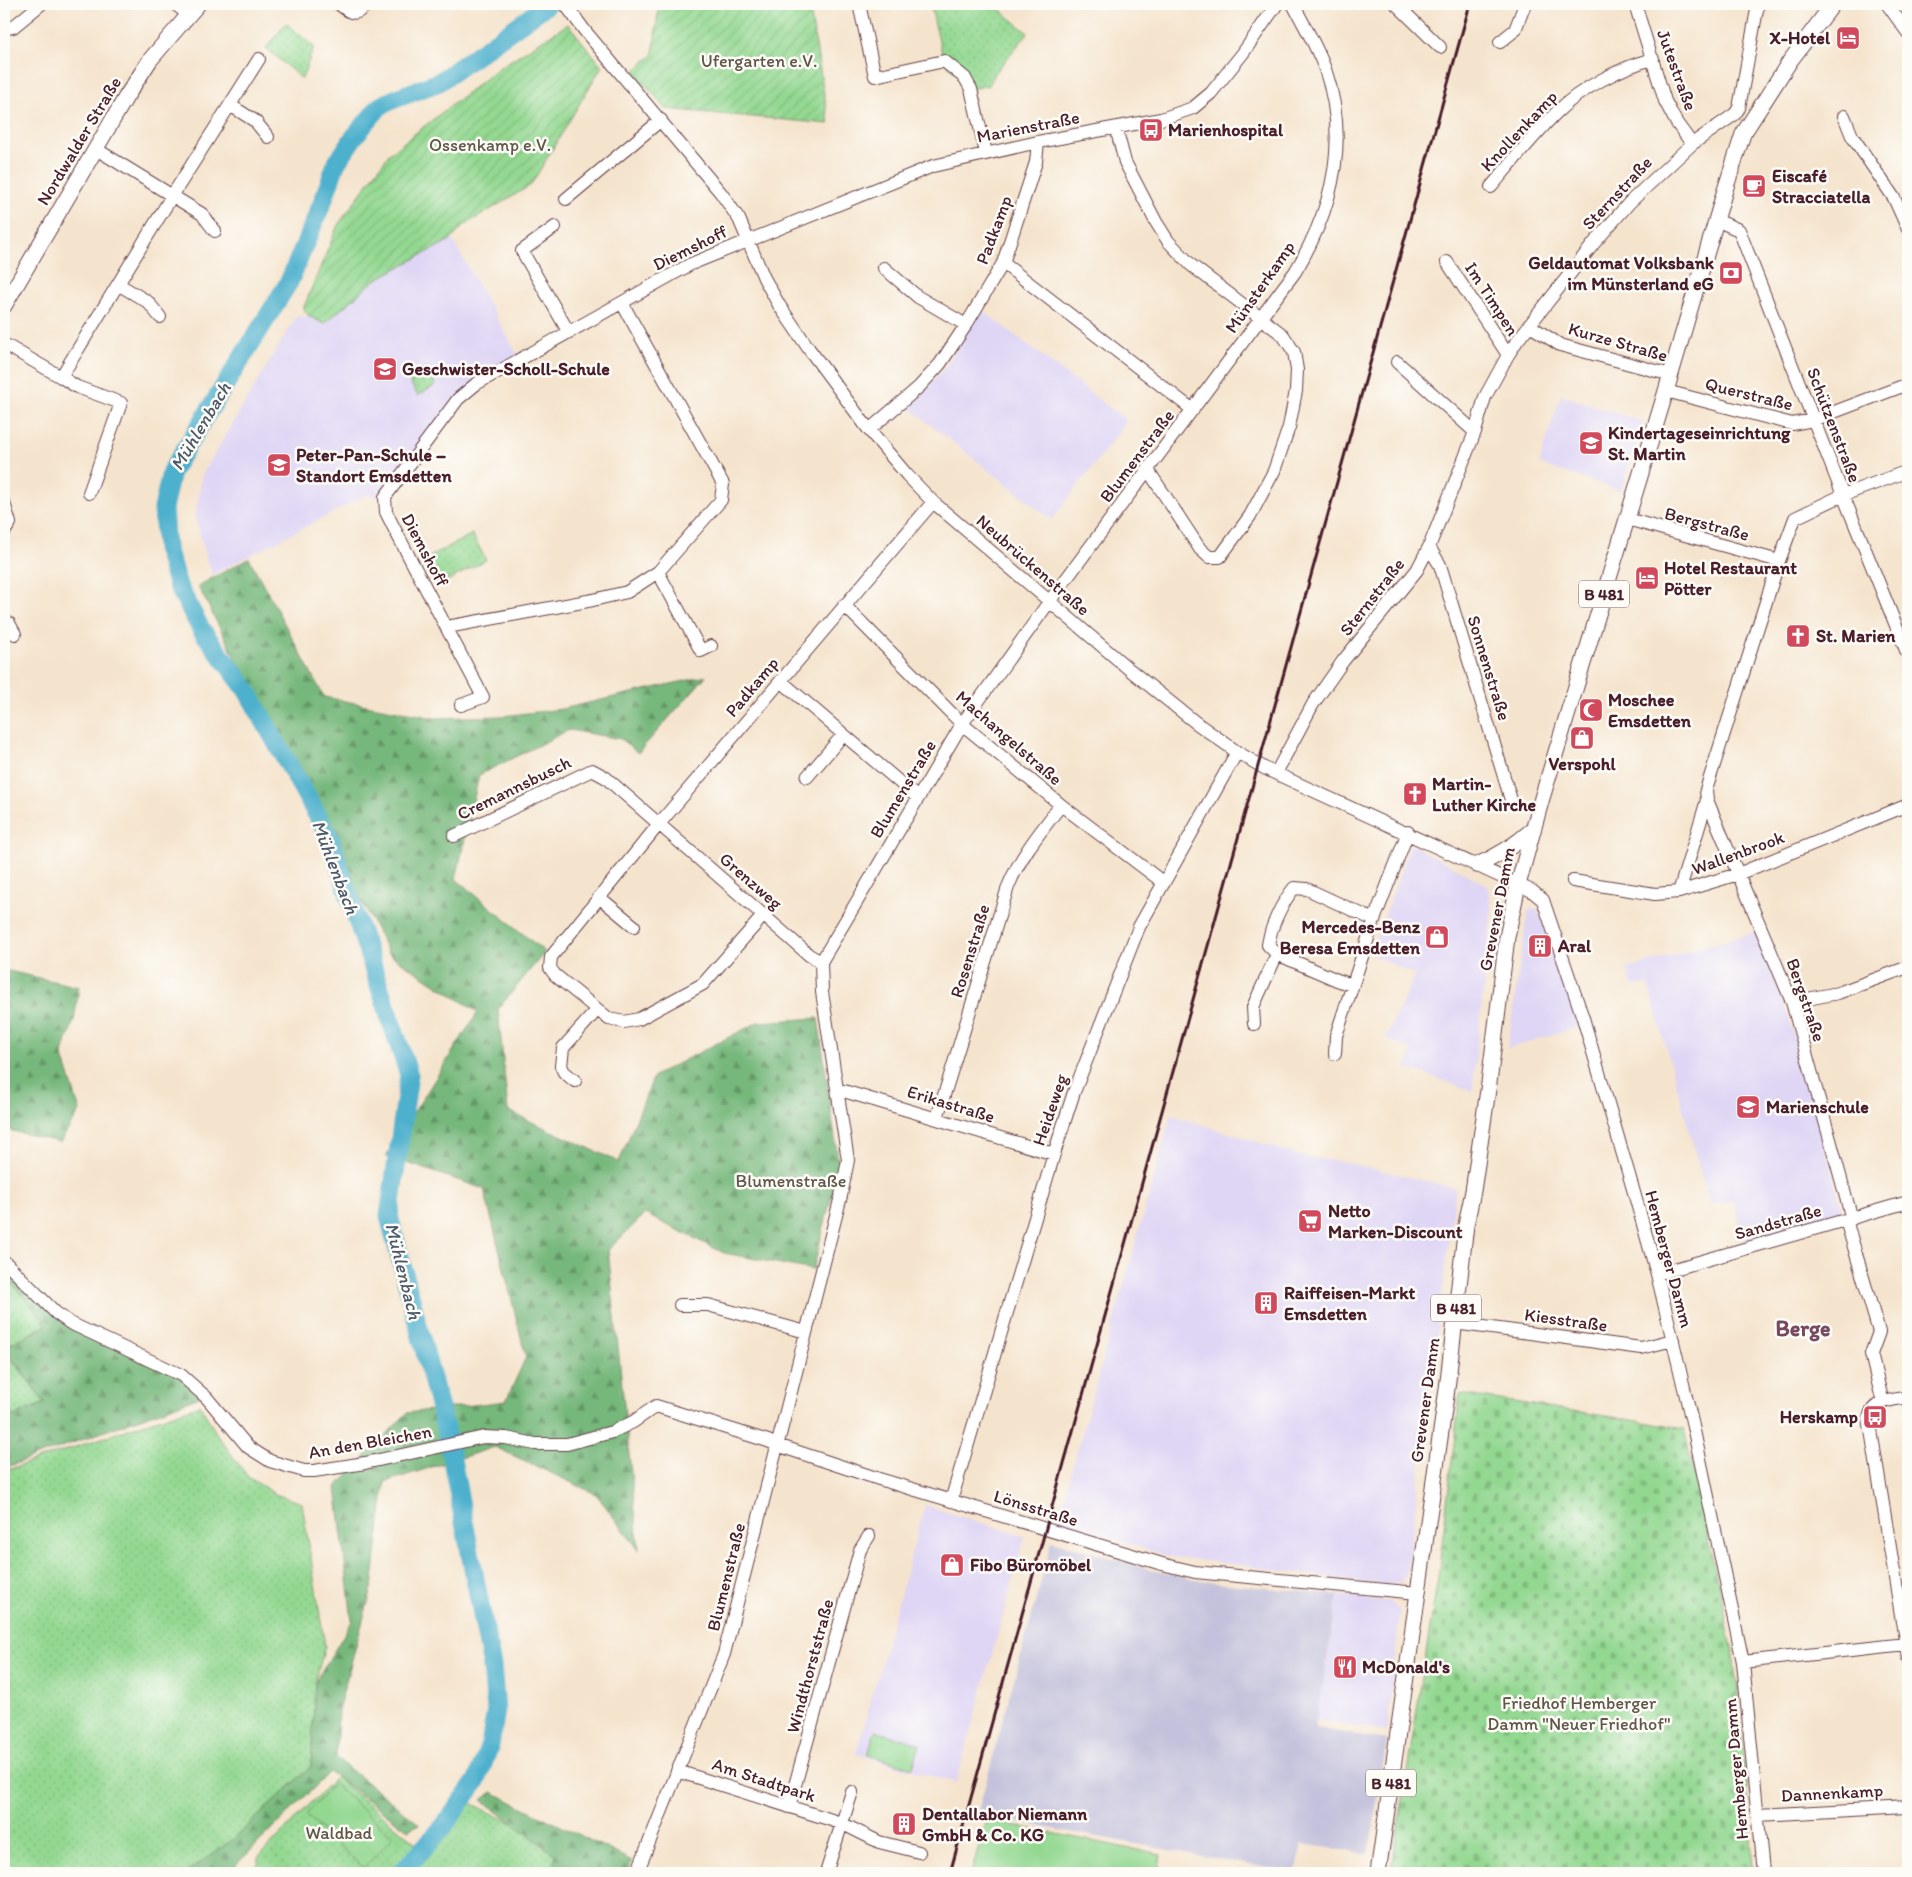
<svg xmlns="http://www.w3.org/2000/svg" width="1912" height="1877" viewBox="0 0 1912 1877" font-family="Itim,sans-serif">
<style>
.built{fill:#dfd5f5}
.industrial{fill:#c3c1db}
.grass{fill:url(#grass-dots);stroke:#6e7c5e}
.forest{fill:url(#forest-firs);stroke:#606c53}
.cemetery{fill:url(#cemetery-stones);stroke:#6e7c5e}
.garden{fill:url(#garden-furrows);stroke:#6e7c5e}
.pitch{fill:#93d891;stroke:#6e7c5e}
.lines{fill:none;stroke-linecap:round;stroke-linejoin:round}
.river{stroke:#4eb0cd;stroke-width:19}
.minor-casing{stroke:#643d43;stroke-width:14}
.major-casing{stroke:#643d43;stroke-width:17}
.minor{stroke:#fff;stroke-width:12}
.major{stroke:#fff;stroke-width:15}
.rail{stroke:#4a1f2b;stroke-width:3}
.labels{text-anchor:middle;stroke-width:5;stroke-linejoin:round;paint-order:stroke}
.shield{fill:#fdfcf7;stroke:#806168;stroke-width:1}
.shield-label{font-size:16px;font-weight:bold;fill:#4a1f2b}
.poi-label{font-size:18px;font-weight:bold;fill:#4a1f2b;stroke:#fdfcf7;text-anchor:start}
.park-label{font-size:18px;fill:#60564a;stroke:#fdfcf7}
.street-label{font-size:18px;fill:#4a1f2b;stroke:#fdfcf7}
.water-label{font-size:19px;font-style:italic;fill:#4c596c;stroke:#fdfcf7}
.district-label{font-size:22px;font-weight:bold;fill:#784a61;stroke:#fdfcf7}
</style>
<defs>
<pattern id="grass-dots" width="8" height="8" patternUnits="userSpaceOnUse" patternTransform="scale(1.25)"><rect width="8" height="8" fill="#93d891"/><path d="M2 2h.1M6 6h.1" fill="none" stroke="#80b97d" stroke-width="1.8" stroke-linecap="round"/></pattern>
<pattern id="forest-firs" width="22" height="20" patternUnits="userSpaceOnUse" patternTransform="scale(1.25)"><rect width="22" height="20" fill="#76b87b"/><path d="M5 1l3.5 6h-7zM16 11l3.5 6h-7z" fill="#639565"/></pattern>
<pattern id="cemetery-stones" width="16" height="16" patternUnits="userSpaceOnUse" patternTransform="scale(1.25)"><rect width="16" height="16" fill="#93d891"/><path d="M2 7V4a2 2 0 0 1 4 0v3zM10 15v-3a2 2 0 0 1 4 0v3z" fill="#80b97d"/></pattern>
<pattern id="garden-furrows" width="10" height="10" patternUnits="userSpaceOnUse" patternTransform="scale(1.25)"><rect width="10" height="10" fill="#93d891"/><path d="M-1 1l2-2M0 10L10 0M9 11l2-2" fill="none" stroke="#80b97d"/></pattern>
</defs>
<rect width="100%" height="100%" fill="#fdfcf7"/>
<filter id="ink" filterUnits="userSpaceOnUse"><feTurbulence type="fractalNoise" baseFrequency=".02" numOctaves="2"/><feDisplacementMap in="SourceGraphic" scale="10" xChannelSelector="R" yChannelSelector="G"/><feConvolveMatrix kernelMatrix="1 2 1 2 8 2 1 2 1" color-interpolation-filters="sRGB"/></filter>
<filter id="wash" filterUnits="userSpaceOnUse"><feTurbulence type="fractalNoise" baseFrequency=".0096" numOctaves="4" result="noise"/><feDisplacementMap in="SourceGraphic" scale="20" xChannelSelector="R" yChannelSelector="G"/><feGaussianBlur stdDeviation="1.12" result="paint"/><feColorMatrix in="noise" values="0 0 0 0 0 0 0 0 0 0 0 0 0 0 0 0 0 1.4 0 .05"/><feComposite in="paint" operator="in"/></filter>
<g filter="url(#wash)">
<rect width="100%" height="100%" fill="#f5e4cd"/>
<path class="built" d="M452,239l68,120 -44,25 -91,113 -18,-2 -155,80 -17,-57 7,-43 94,-158 13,-1 15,8 51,-44z
M982,310l145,111 -75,99 -144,-113 15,-14 22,-26z
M1561,395l83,27 -23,69 -82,-27z
M1411,844l76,41 5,26 -20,180 -66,-24 5,-13v-4l-25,-12 29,-63 -45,-21z
M1528,910h10l42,116 -73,23z
M1756,932l32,83 55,197 -100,30 -10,-42 -23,5 -62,-221 -16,2 -5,-17z
M1171,1115l134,42 38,5 113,26 -31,237 -17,145 -7,12 -16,3 -130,-18 -88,-11 -109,-36z
M925,1505l100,32 -69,246 -100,-29z
M1338,1595l53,7 9,9 -13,120 -71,-11z"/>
<path class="industrial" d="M1052,1541l108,31 56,11 122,12 -23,133 72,12 -18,114 -67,-10 -7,29 -318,-58z"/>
<path class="grass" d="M930,4h63l35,29 -32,39 -7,13 -18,4 -27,-28z
M286,23l28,24 -12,32 -36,-31z
M426,368l10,17 -18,11 -10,-17z
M472,534l14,26 -48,26 -14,-26z
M4,1274l43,51 -43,22z
M4,1349l41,54 -41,17z
M200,1405l18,31 30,41 27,17 27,9 23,143 -10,37 -4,84 -79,73 -46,33h-182v-402z
M336,1777l93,77 42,-51 86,42 22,28h-344l9,-5 14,-2v-8z"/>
<path class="forest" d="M249,558l75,139 110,21 68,-2 60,-7 144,-33 -68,77 -17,-14 -52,-9 -90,45 -23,104 89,73 -47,57 10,102 111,51 35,-86 104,-54 60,-4 21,149 -26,103 -89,-17 -79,-39 -37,36 31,300 -43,-56 -101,-47 -110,35 -13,106 -34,122 -2,48 83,66 -11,6 -78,-58 -95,94 -11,7h-38l46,-33 79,-73 4,-84 37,-62 -16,-134 71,-74 99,-12 20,-44 -42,-168 -98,-33 92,-144 -89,-58 -191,-368z
M4,970l75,17 -5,34 -12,32 18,58 -20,31 -56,-13z
M4,1265l50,49 125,62 22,20 -197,72v-48l41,-17 -41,-56 43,-22 -43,-51z
M492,1792l140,69 -5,12h-75l3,-18 -73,-55z"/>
<path class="cemetery" d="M1460,1394l166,25 58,10 51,232 13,137 4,75h-361l47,-296z"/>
<path class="garden" d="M659,4h150l20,120 -163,-15 -32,-38 19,-16z
M568,24l34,42 -71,119 -68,41 -11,13 -77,41 -51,44 -15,-8 -6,-7 35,-84 51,-71 111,-87z"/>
<path class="pitch" d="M875,1731l45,13 -7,24 -45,-13z
M334,1784l59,53 -29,31 -58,-53z
M987,1820l174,35 -3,18h-187z"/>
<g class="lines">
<path class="river" d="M401,1873l43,-47 33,-46 13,-35 6,-35 -4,-44 -44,-227 -59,-223 20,-141 -80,-239 -83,-147 -45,-60 -23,-43 -12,-38 -3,-39 8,-37 118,-190 34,-81 13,-37 18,-27 26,-31 17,-8 42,-16 109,-78"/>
</g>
</g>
<g filter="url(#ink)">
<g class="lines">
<defs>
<path id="minor" d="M175,4l14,11
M339,4c12,10 17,13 28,0
M565,4l20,27 136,162 18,26 25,59 15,27 30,44 60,81 38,45 26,27 197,168 65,52 42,30 29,17 266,122 11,9 40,118 48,164 26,92 36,152 50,236 20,211
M859,4l16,72 69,-15 21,17 6,11 15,64
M1396,4l44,43
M1635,4l30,97 11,21 16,22
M1887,4l21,29
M4,29l9,-2 28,-23
M1500,42l15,-12 10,-26
M230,105l25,16 13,16
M1844,116l8,20 42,62 14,31
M1116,128l9,34 31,60 12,19 23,24 92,70 11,17 3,18 -1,21 -7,36 -15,44 -24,45 -30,41h-11l-9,-8 -52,-79
M96,149l106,65 13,17
M1491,187c21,-25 42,-51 66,-75 23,-23 64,-45 96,-53
M566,199l95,-79
M1716,220l23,10 104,265 65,160
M555,227l-33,24 46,80
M1447,262l61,93
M1003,263l190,147
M884,268l34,29 48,28
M118,284l30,18 12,15
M1529,325l31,20 111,30
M4,344l57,33 111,-181 87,-137
M1397,362l78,70
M61,377l16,10 44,16 -32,90
M1666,391l126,33 21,-4 95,-36
M869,430l50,-43 21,-23 26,-39 37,-62 33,-101 2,-20
M4,503l6,20 -6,9
M1627,519l152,42
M1429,547l11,18 71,235
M658,572l43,79 10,-5
M844,605l118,119 99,81 103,78
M4,622l5,1 6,11
M447,627l146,-27 34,-8 31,-20 63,-72 2,-16 -101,-181
M781,681l137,117
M461,705l22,-8 -89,-169 -8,-16 -1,-15 73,-98 18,-15 215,-120 242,-98 105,-24 123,-23 32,-11 18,-15 32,-40 34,-49
M1276,773l37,-69 30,-43 74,-91 12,-23 46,-115 10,-35 23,-42 9,-14 78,-99 35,-40 62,-58 33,-23 10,-7 4,-6 19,-104
M807,777l36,-42
M454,836l138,-66 13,7 204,178 12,7
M1573,881l82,13 24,-2 59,-18 170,-69
M1679,892l28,-92
M599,897l35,29
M763,916l-60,68 -64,35 -15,3 -15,-3 -54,-44 -5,-7 1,-11 108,-133 274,-322
M1277,954l60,26 15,5
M1792,1002l46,-9 70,-26
M1254,1024l-1,-17 24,-53 -9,-9c3,-20 14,-42 26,-57l13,1 67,31
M1335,1054l1,-18 38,-116 34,-88
M575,1081l-11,-9 -3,-6 2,-18 34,-38
M837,1089l217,65
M937,1118l71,-231c12,-31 33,-56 53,-82
M1852,1219l-60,-217 -85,-202 -1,-10 73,-229 16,-43 48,-23 65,-24
M1846,1220l33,112 -8,22 12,49
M4,1261l52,52 14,10 111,52 26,23 41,49 22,14 34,10h10l51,-8 119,-26 22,1 29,6h32l45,-12 21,-10 23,-16 112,35 9,4 102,34 283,85 33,8 223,21
M1657,1274l251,-72
M680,1305h28l98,27
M1454,1323l187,25 32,-8
M1908,1397c-14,3 -36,3 -39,21l39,240
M951,1501l103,-347 20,-62 65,-165 98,-175
M1743,1662l163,-18
M677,1771l164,52 38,19 40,10
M789,1807l71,-257 9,-14
M1757,1815l151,-8
M637,1873l87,-219 117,-458 7,-36 -26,-168 -1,-30 141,-238 87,-122 246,-330c38,-63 55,-131 30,-203 -8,-22 -21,-44 -32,-65
M826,1873l26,-81"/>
<path id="major" d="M4,306l122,-209 24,-37 48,-56
M1477,865c21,-9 38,-20 55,-35
M1378,1873l69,-484 19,-164 7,-34 16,-108 18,-146 11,-52 24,-87 124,-407 59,-201 18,-56 47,-73 43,-57"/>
</defs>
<use href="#minor" class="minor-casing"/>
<use href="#major" class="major-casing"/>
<use href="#minor" class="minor"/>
<use href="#major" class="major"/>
<path class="rail" d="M950,1873l520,-1869"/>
</g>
</g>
<defs>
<symbol id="hotel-square" viewBox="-11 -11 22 22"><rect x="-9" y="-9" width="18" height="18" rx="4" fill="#d1495b" stroke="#fdfcf7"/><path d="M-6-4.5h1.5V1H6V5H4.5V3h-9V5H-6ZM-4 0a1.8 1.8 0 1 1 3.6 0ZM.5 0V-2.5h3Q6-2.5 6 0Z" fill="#fff"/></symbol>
<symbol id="bus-square" viewBox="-11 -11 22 22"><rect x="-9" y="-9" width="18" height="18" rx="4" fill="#d1495b" stroke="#fdfcf7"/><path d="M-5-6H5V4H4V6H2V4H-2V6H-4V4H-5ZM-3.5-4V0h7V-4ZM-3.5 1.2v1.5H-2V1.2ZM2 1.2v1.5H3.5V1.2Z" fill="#fff"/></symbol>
<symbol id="cafe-square" viewBox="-11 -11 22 22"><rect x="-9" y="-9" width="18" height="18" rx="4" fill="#d1495b" stroke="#fdfcf7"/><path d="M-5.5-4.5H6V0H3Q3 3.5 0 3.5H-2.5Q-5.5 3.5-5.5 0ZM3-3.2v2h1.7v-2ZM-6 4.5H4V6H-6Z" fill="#fff"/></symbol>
<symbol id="bank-square" viewBox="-11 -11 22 22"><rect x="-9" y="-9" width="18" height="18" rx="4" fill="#d1495b" stroke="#fdfcf7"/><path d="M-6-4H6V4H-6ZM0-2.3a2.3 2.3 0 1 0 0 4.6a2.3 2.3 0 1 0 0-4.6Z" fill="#fff"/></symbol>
<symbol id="school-square" viewBox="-11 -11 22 22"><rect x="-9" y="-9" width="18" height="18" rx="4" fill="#d1495b" stroke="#fdfcf7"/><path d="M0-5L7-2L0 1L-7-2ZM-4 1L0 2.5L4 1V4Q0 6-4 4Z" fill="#fff"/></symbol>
<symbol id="church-square" viewBox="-11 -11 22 22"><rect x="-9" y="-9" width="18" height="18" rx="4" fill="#d1495b" stroke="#fdfcf7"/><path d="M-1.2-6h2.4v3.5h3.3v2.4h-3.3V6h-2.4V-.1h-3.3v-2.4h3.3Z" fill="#fff"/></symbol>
<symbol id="mosque-square" viewBox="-11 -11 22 22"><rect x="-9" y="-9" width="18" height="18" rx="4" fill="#d1495b" stroke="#fdfcf7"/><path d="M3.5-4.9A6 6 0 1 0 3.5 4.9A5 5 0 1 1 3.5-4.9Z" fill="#fff"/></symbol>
<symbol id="shop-square" viewBox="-11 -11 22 22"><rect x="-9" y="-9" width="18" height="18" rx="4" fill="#d1495b" stroke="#fdfcf7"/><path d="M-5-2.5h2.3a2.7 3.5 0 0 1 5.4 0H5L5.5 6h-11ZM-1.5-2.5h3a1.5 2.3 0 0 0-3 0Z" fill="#fff"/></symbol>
<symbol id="building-square" viewBox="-11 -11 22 22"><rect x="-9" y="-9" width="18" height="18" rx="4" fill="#d1495b" stroke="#fdfcf7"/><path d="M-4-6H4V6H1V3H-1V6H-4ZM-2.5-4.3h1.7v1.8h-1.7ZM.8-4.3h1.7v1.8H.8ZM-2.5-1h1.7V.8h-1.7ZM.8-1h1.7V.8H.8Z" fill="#fff"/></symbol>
<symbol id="supermarket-square" viewBox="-11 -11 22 22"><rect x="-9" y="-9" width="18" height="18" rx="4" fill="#d1495b" stroke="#fdfcf7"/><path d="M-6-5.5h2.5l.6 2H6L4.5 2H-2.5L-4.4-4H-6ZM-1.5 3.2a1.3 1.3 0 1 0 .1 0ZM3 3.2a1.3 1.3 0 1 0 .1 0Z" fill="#fff"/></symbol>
<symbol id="restaurant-square" viewBox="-11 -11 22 22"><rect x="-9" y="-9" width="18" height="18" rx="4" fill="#d1495b" stroke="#fdfcf7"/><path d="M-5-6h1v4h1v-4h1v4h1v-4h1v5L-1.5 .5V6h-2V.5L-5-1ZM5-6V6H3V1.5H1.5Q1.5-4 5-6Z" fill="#fff"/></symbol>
</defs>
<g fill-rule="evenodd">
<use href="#hotel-square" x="1834" y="24" width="28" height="28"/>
<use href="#bus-square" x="1137" y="116" width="28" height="28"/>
<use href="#cafe-square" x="1740" y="172" width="28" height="28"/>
<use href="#bank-square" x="1717" y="259" width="28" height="28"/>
<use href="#school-square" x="371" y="355" width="28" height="28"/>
<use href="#school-square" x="1577" y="429" width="28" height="28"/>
<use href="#school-square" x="265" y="451" width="28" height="28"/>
<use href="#hotel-square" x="1633" y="564" width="28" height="28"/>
<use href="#church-square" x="1784" y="622" width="28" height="28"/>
<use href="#mosque-square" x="1577" y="696" width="28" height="28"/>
<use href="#shop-square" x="1568" y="724" width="28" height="28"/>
<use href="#church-square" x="1401" y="780" width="28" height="28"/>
<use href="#shop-square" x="1423" y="923" width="28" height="28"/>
<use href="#building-square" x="1526" y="932" width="28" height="28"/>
<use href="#school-square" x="1734" y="1093" width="28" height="28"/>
<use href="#supermarket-square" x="1296" y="1207" width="28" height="28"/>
<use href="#building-square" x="1252" y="1289" width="28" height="28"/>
<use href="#bus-square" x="1861" y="1403" width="28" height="28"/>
<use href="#shop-square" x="938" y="1551" width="28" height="28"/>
<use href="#restaurant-square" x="1331" y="1653" width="28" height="28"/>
<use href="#building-square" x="890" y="1810" width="28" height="28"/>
</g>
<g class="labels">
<g class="shield">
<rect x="1579" y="580.5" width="50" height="27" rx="4"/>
<rect x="1431" y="1294.5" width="50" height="27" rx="4"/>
<rect x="1366" y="1769.5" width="50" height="27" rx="4"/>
</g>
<g class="shield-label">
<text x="1604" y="600">B 481</text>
<text x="1456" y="1314">B 481</text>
<text x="1391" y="1789">B 481</text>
</g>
<g class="poi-label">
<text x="1830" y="44" text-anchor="end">X-Hotel</text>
<text x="1168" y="136">Marienhospital</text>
<text x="1772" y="182">Eiscafé<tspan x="1772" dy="21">Stracciatella</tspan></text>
<text x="1714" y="269" text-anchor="end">Geldautomat Volksbank<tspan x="1714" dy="21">im Münsterland eG</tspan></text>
<text x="402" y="375">Geschwister-Scholl-Schule</text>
<text x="1608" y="439">Kindertageseinrichtung<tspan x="1608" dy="21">St. Martin</tspan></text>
<text x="296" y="461">Peter-Pan-Schule –<tspan x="296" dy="21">Standort Emsdetten</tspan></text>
<text x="1664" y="574">Hotel Restaurant<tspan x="1664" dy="21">Pötter</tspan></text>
<text x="1816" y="642">St. Marien</text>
<text x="1608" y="706">Moschee<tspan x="1608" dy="21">Emsdetten</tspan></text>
<text x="1582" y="770" text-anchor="middle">Verspohl</text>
<text x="1432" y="790">Martin-<tspan x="1432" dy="21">Luther Kirche</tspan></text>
<text x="1420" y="933" text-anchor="end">Mercedes-Benz<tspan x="1420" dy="21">Beresa Emsdetten</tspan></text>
<text x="1558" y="952">Aral</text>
<text x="1766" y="1113">Marienschule</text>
<text x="1328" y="1217">Netto<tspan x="1328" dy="21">Marken-Discount</tspan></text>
<text x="1284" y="1299">Raiffeisen-Markt<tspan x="1284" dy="21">Emsdetten</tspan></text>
<text x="1858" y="1423" text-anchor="end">Herskamp</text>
<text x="970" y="1571">Fibo Büromöbel</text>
<text x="1362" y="1673">McDonald's</text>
<text x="922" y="1820">Dentallabor Niemann<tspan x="922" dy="21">GmbH &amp; Co. KG</tspan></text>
</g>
<g class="park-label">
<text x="759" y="67">Ufergarten e.V.</text>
<text x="490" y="151">Ossenkamp e.V.</text>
<text x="791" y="1187">Blumenstraße</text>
<text x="1579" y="1709">Friedhof Hemberger<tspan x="1579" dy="21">Damm "Neuer Friedhof"</tspan></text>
<text x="339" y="1839">Waldbad</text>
</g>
<g class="street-label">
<text transform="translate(1677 70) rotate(70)" y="6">Jutestraße</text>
<text transform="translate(1028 127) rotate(-11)" y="6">Marienstraße</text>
<text transform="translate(1519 131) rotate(-47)" y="6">Knollenkamp</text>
<text transform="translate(79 141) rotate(-59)" y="6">Nordwalder Straße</text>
<text transform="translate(1617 193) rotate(-47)" y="6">Sternstraße</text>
<text transform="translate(994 230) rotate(-69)" y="6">Padkamp</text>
<text transform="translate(690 248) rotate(-26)" y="6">Diemshoff</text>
<text transform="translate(1260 287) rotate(-55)" y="6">Münsterkamp</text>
<text transform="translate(1492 299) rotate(57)" y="6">Im Timpen</text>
<text transform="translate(1618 342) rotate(16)" y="6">Kurze Straße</text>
<text transform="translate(1749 394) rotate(14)" y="6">Querstraße</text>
<text transform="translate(1834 425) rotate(69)" y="6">Schützenstraße</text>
<text transform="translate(1137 456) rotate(-53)" y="6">Blumenstraße</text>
<text transform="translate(1707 524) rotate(15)" y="6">Bergstraße</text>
<text transform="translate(425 550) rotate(62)" y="6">Diemshoff</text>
<text transform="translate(1033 565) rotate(41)" y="6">Neubrückenstraße</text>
<text transform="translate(1372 597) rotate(-52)" y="6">Sternstraße</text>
<text transform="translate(1489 668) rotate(73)" y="6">Sonnenstraße</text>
<text transform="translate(752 687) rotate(-50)" y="6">Padkamp</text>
<text transform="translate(1009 738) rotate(41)" y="6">Machangelstraße</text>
<text transform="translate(514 788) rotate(-26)" y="6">Cremannsbusch</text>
<text transform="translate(903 789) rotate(-59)" y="6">Blumenstraße</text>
<text transform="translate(1738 853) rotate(-20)" y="6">Wallenbrook</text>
<text transform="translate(751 881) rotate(41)" y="6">Grenzweg</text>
<text transform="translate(1497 909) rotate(-79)" y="6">Grevener Damm</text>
<text transform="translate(970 951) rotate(-73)" y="6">Rosenstraße</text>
<text transform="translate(1806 1000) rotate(71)" y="6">Bergstraße</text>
<text transform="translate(951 1104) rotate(17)" y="6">Erikastraße</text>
<text transform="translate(1050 1110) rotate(-71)" y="6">Heideweg</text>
<text transform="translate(1778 1222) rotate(-16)" y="6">Sandstraße</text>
<text transform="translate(1669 1259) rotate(75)" y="6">Hemberger Damm</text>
<text transform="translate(1566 1320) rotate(8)" y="6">Kiesstraße</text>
<text transform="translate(1425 1400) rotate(-82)" y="6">Grevener Damm</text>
<text transform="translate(370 1442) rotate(-10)" y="6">An den Bleichen</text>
<text transform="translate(1036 1508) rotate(17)" y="6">Lönsstraße</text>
<text transform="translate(726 1577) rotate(-76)" y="6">Blumenstraße</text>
<text transform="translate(810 1666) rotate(-75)" y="6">Windthorststraße</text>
<text transform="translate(1736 1769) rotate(-95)" y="6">Hemberger Damm</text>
<text transform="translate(764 1780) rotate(18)" y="6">Am Stadtpark</text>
<text transform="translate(1832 1793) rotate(-3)" y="6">Dannenkamp</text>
</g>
<g class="water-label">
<text transform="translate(200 426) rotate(-59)" y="7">Mühlenbach</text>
<text transform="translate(336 867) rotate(69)" y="7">Mühlenbach</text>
<text transform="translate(404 1271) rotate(76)" y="7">Mühlenbach</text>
</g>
<g class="district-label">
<text x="1803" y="1336">Berge</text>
</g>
</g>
<rect width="1912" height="1877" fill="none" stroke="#fdfcf7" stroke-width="20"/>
</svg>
